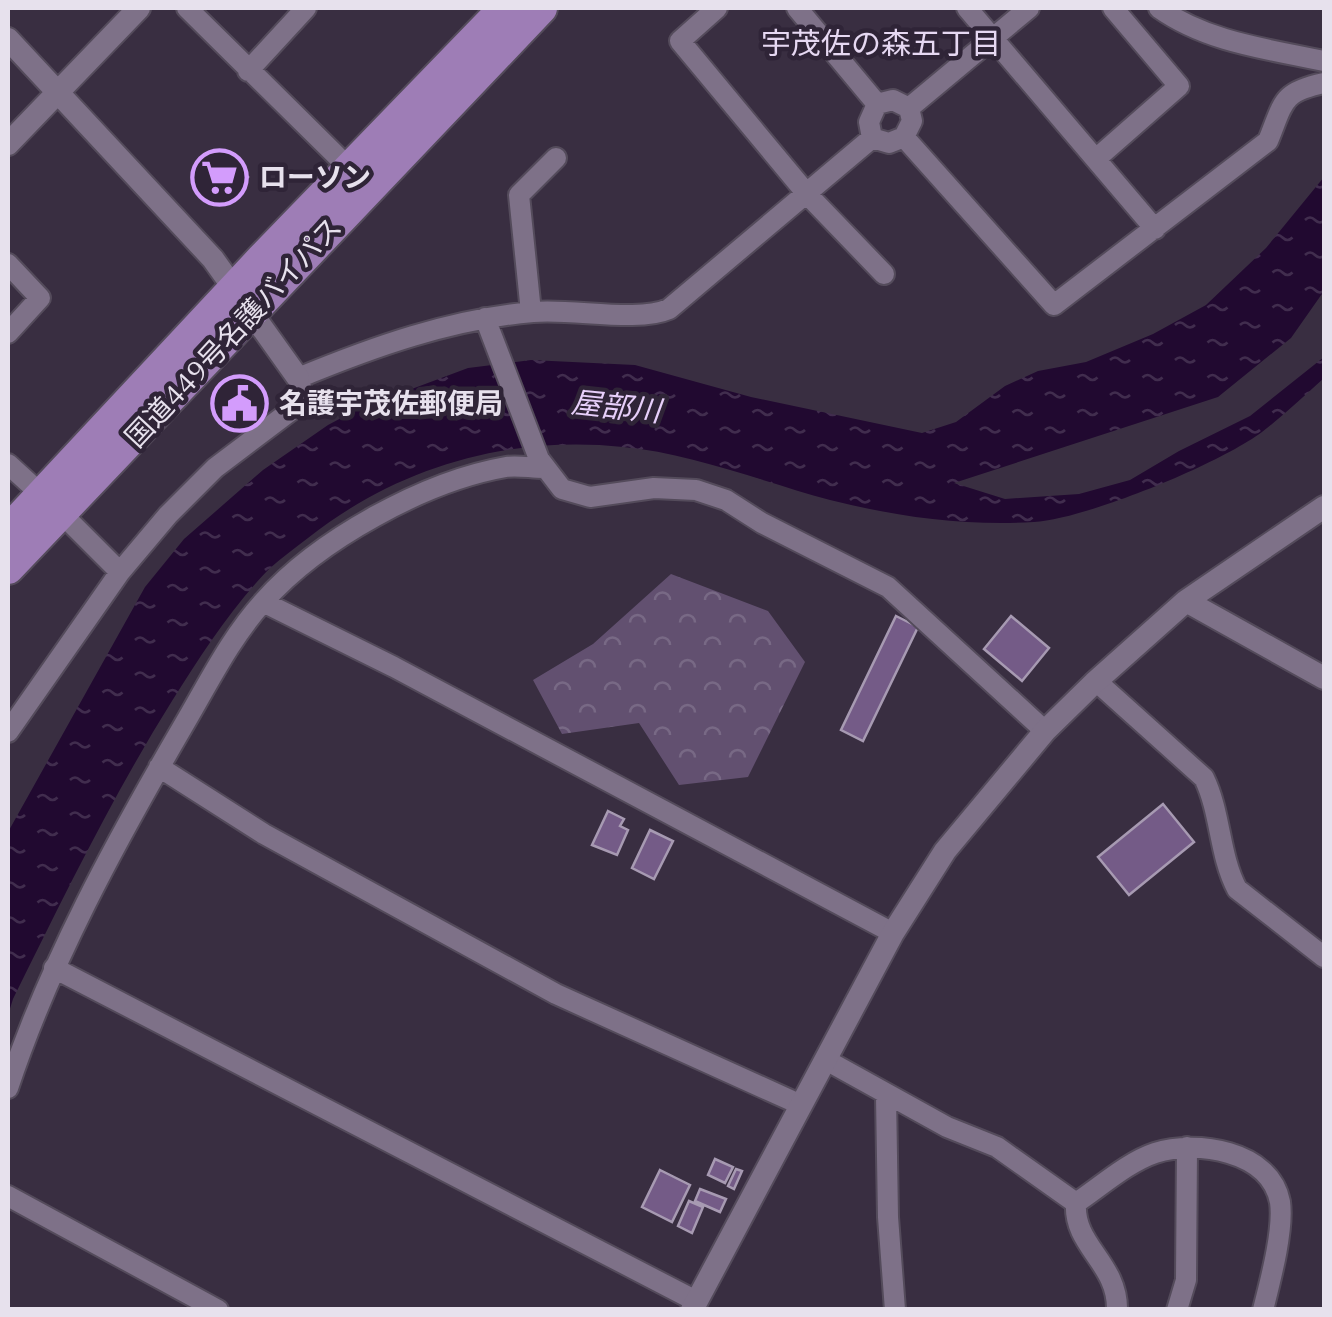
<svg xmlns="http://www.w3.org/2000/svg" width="1332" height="1317" viewBox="0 0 1332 1317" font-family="'IBM Plex Serif','Noto Sans JP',serif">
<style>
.forest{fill:url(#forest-crowns)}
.water{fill:url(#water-ripples)}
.building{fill:#745b87;stroke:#a79ab2;stroke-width:2.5}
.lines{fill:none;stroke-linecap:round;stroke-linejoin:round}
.minor-casing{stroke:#544b5b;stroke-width:24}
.tertiary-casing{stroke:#544b5b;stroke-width:26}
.trunk-casing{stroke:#544b5b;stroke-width:36}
.minor{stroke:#7e7188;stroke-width:20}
.tertiary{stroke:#7e7188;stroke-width:22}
.trunk{stroke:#9e7db6;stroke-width:32}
.labels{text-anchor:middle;stroke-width:9;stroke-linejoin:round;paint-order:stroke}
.poi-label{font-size:28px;font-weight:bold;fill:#e7e1ed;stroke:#2f2437;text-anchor:start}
.street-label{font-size:28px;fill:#e7e1ed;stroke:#2f2437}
.neighbourhood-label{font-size:30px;fill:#e6d8f2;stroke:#2f2437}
.water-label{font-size:30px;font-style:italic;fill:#e7cffa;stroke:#2f2437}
</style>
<defs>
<pattern id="forest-crowns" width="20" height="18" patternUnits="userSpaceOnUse" patternTransform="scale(2.5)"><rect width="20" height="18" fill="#625070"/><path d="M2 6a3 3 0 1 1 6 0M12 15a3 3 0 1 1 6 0" fill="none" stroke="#786985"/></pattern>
<pattern id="water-ripples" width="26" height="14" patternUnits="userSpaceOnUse" patternTransform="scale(2.5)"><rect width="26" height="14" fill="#210930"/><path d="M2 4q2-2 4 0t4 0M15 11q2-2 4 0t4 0" fill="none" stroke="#412d4e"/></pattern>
</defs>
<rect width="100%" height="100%" fill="#392e41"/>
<path class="forest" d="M671,574l97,37 37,51 -57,115 -69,8 -40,-62 -77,11 -29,-54 60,-36z"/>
<path class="water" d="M1324,177v114l-33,47 -73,59 -264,86 51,16 74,-5 51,-14 49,-29 71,-35 74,-59v21c-20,18 -40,37 -62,54 -43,32 -176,87 -228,90 -69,4 -137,-5 -204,-22 -66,-18 -140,-47 -207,-53 -115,-12 -225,20 -315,91 -13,10 -27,20 -39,31 -38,39 -68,86 -97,132 -60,96 -109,197 -159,298l-5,16v-183l137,-245 39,-48 79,-69 65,-45 30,-16 110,-41 63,-8 104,5 116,32 171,36 34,-11 49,-36 33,-15 48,-9 67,-28 53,-29 60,-57z"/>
<path class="building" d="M226,155l22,22 -18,18 -12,-2 -16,-16z
M246,383l17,17 -23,22 -16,-15z
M896,616l22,11 -55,114 -22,-11z
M1011,616l38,32 -27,33 -38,-32z
M1163,804l31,38 -65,53 -31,-38z
M608,811l16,8 -4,7 8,4 -11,25 -25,-10z
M650,830l23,11 -19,38 -22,-11z
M715,1159l18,8 -8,16 -17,-8z
M736,1169l6,2 -8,18 -6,-3z
M660,1170l30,15 -18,37 -30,-15z
M700,1189l26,10 -6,13 -25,-11z
M689,1201l14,6 -11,26 -14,-7z"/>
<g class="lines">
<defs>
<path id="minor" d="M187,8l162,160
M717,8l-37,33 127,153 77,80
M797,8l80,96
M967,8l188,221
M1159,8c48,34 108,41 165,53
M248,71l58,-63
M893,100l16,8 3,13 -8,16 -15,6 -17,-5 -3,-16 8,-18z
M909,108l120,-100
M904,137l150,168 214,-164c16,-39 13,-49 56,-58
M1097,158l82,-72 -66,-78
M8,264l32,34 -32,35
M531,312l-12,-117 37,-37
M485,318l54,141 23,30 28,8 64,-9 42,2 30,10 36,23 126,64 157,144
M8,464l34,31
M61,513l59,59
M263,602l131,65 499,266
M1096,681l108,97c17,35 15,77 33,111l87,68
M8,732l112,-160 48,-57 47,-47 90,-68 -7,-22c75,-31 153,-59 235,-66 39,-4 104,11 136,-3l203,-171
M159,767l105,67 292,160 243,110
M54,968l642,333
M826,1060l121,67 50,20 79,56
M8,1088c42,-126 107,-245 174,-360 25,-42 48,-90 82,-127 54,-61 161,-120 242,-134 11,-2 25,1 37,1
M886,1096l2,121 7,93
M8,1196l210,114
M1076,1203c24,-16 52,-41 79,-50 41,-13 115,-3 125,49 4,28 -10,80 -17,108
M1076,1203c-3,43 42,60 41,107
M1177,1310l9,-30 1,-133"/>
<path id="tertiary" d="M8,39l205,220 85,119
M8,144l131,-136
M1186,601l138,77
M692,1310l201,-377 52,-82 100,-120 49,-48 92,-82 138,-94"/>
<path id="trunk" d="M8,531l254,-272 243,-251
M8,568l533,-560"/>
</defs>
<use href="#minor" class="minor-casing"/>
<use href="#tertiary" class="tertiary-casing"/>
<use href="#trunk" class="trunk-casing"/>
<use href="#minor" class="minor"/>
<use href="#tertiary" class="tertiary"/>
<use href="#trunk" class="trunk"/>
</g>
<defs>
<symbol id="supermarket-ring" viewBox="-11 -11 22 22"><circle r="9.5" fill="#2f2437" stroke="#d39cfc" stroke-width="1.5"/><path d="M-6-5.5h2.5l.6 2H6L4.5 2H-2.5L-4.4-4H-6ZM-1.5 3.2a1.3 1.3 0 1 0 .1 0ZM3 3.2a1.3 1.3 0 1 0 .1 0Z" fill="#d39cfc"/></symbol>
<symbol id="civic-ring" viewBox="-11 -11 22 22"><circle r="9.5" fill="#2f2437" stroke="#d39cfc" stroke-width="1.5"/><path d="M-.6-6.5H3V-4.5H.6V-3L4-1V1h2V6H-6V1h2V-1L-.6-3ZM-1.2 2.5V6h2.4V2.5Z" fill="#d39cfc"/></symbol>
</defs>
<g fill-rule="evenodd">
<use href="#supermarket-ring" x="188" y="146" width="63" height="63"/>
<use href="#civic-ring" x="208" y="372" width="63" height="63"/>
</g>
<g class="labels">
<g class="poi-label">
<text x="259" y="187">ローソン</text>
<text x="279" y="413">名護宇茂佐郵便局</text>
</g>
<g class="street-label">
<text transform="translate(233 332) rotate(-47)" y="10">国道449号名護バイパス</text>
</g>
<g class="neighbourhood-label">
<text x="881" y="54">宇茂佐の森五丁目</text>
</g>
<g class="water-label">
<text transform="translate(616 407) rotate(6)" y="10">屋部川</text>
</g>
</g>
<rect width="1332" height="1317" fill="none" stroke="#e7e1ed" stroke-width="20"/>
</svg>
